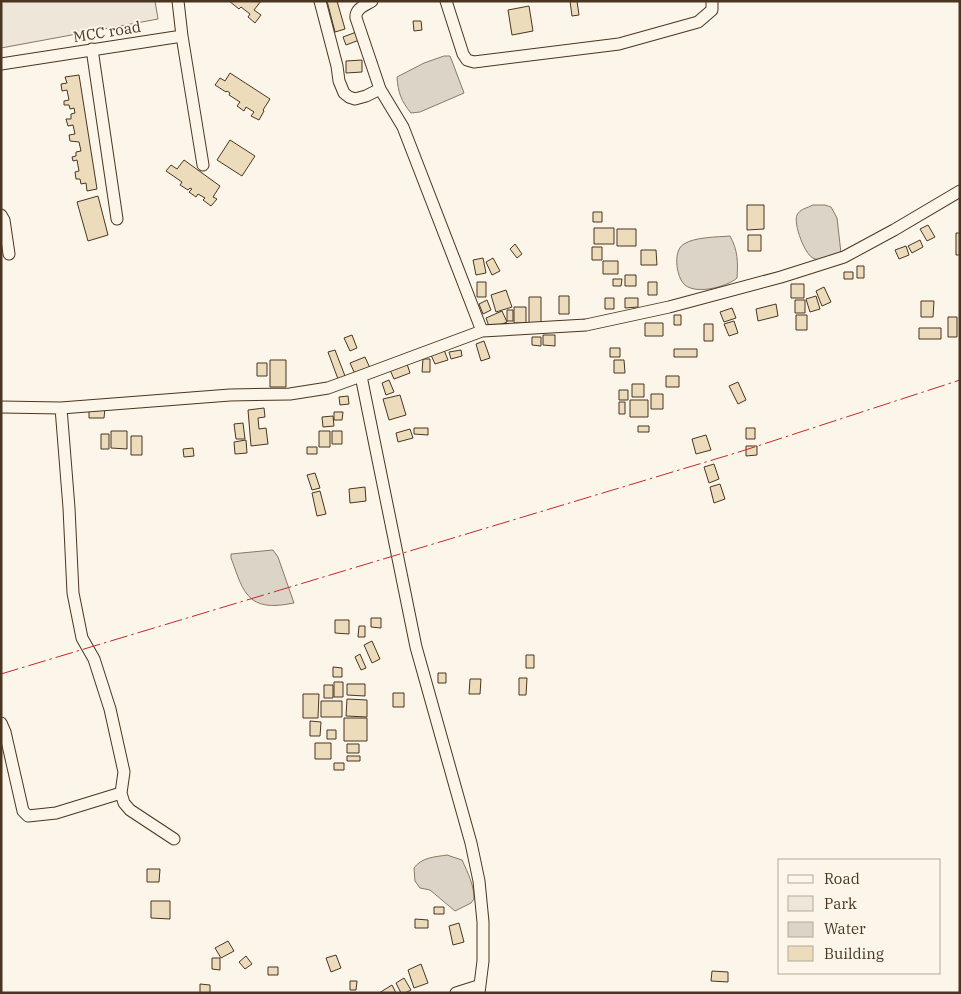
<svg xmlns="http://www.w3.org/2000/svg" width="961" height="994" viewBox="0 0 961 994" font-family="'IBM Plex Serif',serif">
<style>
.green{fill:#ede6d9;stroke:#887966}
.water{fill:#dcd4c6;stroke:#887966}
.building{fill:#ecdcbc;stroke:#4a3520}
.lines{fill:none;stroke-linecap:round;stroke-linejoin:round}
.minor-casing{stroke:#4a3520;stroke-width:13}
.minor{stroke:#fbf6e9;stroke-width:11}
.power{stroke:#c62828;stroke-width:1;stroke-dasharray:18 4 2.5 4;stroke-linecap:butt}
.labels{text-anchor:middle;stroke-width:4;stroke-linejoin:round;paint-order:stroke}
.street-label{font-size:15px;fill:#4a3520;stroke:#fbf6e9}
</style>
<rect width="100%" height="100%" fill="#fbf6e9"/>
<path class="green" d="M1,1h154l3,18 -157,29z"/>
<path class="water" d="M444,56h6l2,5 12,32 -44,19 -9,1c-10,-12 -13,-21 -14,-36l27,-14z
M813,205h12l6,2 6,11 4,35c-7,2 -19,9 -26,6 -10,-2 -22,-36 -18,-44 3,-6 10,-7 16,-10z
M730,236c8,14 8,27 7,42 -10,9 -44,18 -54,5 -7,-9 -10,-33 1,-39 10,-7 34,-7 46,-8z
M273,550l5,7 16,46c-16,3 -36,6 -47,-9 -7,-8 -12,-26 -16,-36v-4z
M447,855l15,5c6,13 12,25 12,39l-3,4 -16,8 -25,-21 -10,-2 -5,-7 -1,-13c8,-11 21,-11 33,-13z"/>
<path class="building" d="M229,1h32l-7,9 7,5 -6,8 -7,-6 2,-3 -9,-7 -2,2z
M327,1h10l8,28 -10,3z
M570,1h7l2,14 -7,1z
M529,6l4,25 -21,4 -4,-25z
M413,21h8l1,9 -8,1z
M359,31l3,8 -16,6 -3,-8z
M362,60v12l-16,1v-12z
M230,73l40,26 -7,11 1,1 -5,9 -8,-4 3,-4 -8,-5 -2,4 -7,-5 3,-4 -11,-7 1,-2 -3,-2 -1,1 -11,-7 5,-7 5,3z
M79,75l18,114 -10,2 -1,-8 -5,1 -1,-5h-4l-1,-7 4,-1 -2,-11 -4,1 -1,-4 4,-1v-4l5,-1 -2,-9 -9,-1 -1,-6 6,-1 -2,-9 -5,1 -2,-7h5v-5l4,-1 -1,-5 -4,1 -1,-4h-5v-4l5,-1 -2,-10 -5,1 -1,-7 6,-1 -2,-6z
M230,140l25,16 -13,20 -25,-16z
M184,160l36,26 -7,11 4,2 -6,7 -8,-6 2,-2 -7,-4 -2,3 -7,-5 3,-3 -2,-1 -2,2 -8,-5 2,-3 -16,-11 5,-6 6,4z
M98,196l10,39 -20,6 -11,-39z
M747,205h17v24l-17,1z
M593,212h9v10h-9z
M928,225l7,12 -8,4 -7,-12z
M594,228h20v16h-20z
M617,229h19v17h-19z
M956,233h4v22h-4z
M748,235h13v16h-13z
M920,240l3,7 -11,6 -4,-7z
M515,244l7,10 -5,4 -7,-9z
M906,246l3,9 -10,4 -4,-9z
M592,247h10v13h-10z
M641,250h15l1,15h-16z
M483,258l3,15 -10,2 -3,-15z
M493,258l7,13 -8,4 -6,-13z
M603,261h15v13h-15z
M857,266h7v12h-7z
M844,272h9v7h-9z
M625,275h11v11h-11z
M613,279h9l-1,7h-8z
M477,282h9v15h-9z
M648,282h9v13h-9z
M791,284h13v14h-13z
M824,287l7,15 -9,4 -6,-15z
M506,290l6,17 -16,5 -5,-17z
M559,296h10v18h-10z
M816,296l4,13 -10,3 -4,-13z
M529,297h12v26h-12z
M605,298h9v11h-9z
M625,298h13v9l-13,1z
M487,300l4,10 -8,4 -4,-10z
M795,300h10v13h-10z
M921,301h13l-1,16h-12z
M776,304l2,12 -20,5 -2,-12z
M514,307h12v16h-12z
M732,308l4,10 -12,4 -4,-10z
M507,310h6v11h-6z
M502,311l5,11 -17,7 -4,-11z
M674,315h7v10h-7z
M796,315h11v15h-11z
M948,317h9v20h-9z
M734,321l4,12 -9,3 -5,-12z
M645,323h18v13h-18z
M704,324h9v17h-9z
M919,328h22v11h-22z
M352,335l5,13 -7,3 -6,-13z
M543,335h12v11l-12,-1z
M532,337h9v9l-9,-1z
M484,341l6,17 -9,3 -5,-17z
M610,348h10v9h-10z
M674,349h23v8h-23z
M335,350l10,26 -7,3 -10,-27z
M444,350l4,10 -13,4 -4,-9z
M461,350l1,6 -11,3 -2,-7z
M365,357l5,11 -15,6 -5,-11z
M423,359h7v13h-8z
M270,360h16v27h-16z
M614,360h10l1,13h-11z
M257,363h10v13h-10z
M407,364l3,9 -16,6 -4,-9z
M666,376h13v11h-13z
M389,380l5,12 -8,3 -4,-12z
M738,382l8,18 -8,4 -9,-18z
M632,384h12v13h-12z
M619,390h9v10h-9z
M651,394h12v15h-12z
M400,395l6,20 -17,5 -6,-21z
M348,396l1,8 -9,1 -1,-8z
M630,400h18v17h-18z
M619,402h6v12h-6z
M89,408h16l-1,10h-15z
M264,408l1,9 -7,1 1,11 7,-1 2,16 -17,2 -3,-36z
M334,412h9l-1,8h-8z
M333,416l1,10 -11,1 -1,-10z
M243,423l2,16h-9l-2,-15z
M638,426h11v6h-11z
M414,428h14v7l-14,-1z
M746,428h9v11h-9z
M410,429l3,9 -15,4 -2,-9z
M111,431h16v18l-16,-1z
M319,431h11v16h-11z
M332,431h10v13h-10z
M101,434h8v15h-8z
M706,435l5,15 -15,4 -4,-15z
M131,436h11v19h-11z
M246,440l1,13 -12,1 -1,-12z
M746,446h11v9l-11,1z
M307,447h10v7h-10z
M193,448l1,8 -10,1 -1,-8z
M714,464l5,15 -10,4 -5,-16z
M315,473l5,15 -8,2 -5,-15z
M720,484l5,15 -11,4 -4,-16z
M365,487l1,14 -16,2 -1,-14z
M320,491l6,23 -9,2 -5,-23z
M371,618h10v10l-10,-1z
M335,620h14v14l-14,-1z
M359,626h6v11h-7z
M372,641l8,18 -8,4 -8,-18z
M360,654l6,14 -5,2 -6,-13z
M526,655h8v13h-8z
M333,667l9,1v9h-9z
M438,673h8v10h-8z
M519,678h8l-1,17h-7z
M470,679h11l-1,15h-11z
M334,682h9v15h-9z
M347,684h18v12l-18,-1z
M324,685h9v13h-9z
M393,693h11v14h-11z
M303,694h16l-1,24h-15z
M347,699l20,1v17l-21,-1z
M321,701h21v16h-21z
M344,718h23v23h-23z
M310,721l11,1 -1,14h-10z
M327,730h9v9h-9z
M315,743h16v16h-16z
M347,744h12v9h-12z
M347,756h13v5h-13z
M334,763h10v7h-10z
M147,869h13l-1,13h-12z
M151,901h19v18l-19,-1z
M434,907h10v7h-10z
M415,919l13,1v8h-13z
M459,923l5,19 -11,3 -4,-19z
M228,941l6,10 -13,7 -6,-10z
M336,955l5,13 -10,4 -5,-14z
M246,956l6,8 -7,5 -6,-7z
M212,958h8v12l-8,-1z
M421,964l7,19 -14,5 -6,-18z
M268,967h10v8h-10z
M712,971l16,1v10l-17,-1z
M404,978l7,12 -6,3h-4l-5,-10z
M350,981h7l-1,9h-6z
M200,984l10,1v8h-10z
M392,985l4,8h-17z"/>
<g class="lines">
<defs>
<path id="minor" d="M320,1l17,65 2,15 5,12 5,4 6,2 11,-3 14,-7
M372,1c-8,5 -17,8 -16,17l24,71 23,38 79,204
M446,1l17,53 4,6 7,2 145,-18 79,-22 14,-12v-9
M182,36l21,129
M92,49l25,170
M1,64l181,-28 -4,-35
M1,215l3,5 5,34
M361,376l121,-45 104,-6 83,-18 112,-30 63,-20 50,-27 66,-39
M1,407l60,1 169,-13 60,-1 38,-6 33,-12 55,271 55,196 8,38 4,41v39l-4,32
M61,408l8,100 4,85 9,45 12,21 16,50 14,63 -3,21 3,10 6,7 44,29
M1,723l4,9 18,79 5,5 28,-3 65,-20
M456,993l22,-7"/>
</defs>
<use href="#minor" class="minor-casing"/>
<use href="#minor" class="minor"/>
<path class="power" d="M1,674l738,-222 221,-72"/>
</g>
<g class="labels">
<g class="street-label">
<text transform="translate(107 32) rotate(-9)" y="5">MCC road</text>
</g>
</g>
<rect width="961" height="994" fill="none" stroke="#4a3520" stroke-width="5"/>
<rect x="778" y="859" width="162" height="115" fill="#fbf6e9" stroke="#b4a999"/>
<rect x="788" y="875" width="25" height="8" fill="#fbf6e9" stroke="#b4a999"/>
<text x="824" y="884" font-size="15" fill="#4a3520">Road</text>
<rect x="788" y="896" width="25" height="15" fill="#ede6d9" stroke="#b4a999"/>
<text x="824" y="909" font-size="15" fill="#4a3520">Park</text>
<rect x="788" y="922" width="25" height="15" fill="#dcd4c6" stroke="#b4a999"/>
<text x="824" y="934" font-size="15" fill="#4a3520">Water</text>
<rect x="788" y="946" width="25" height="15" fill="#ecdcbc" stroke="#b4a999"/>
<text x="824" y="959" font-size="15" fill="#4a3520">Building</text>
</svg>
